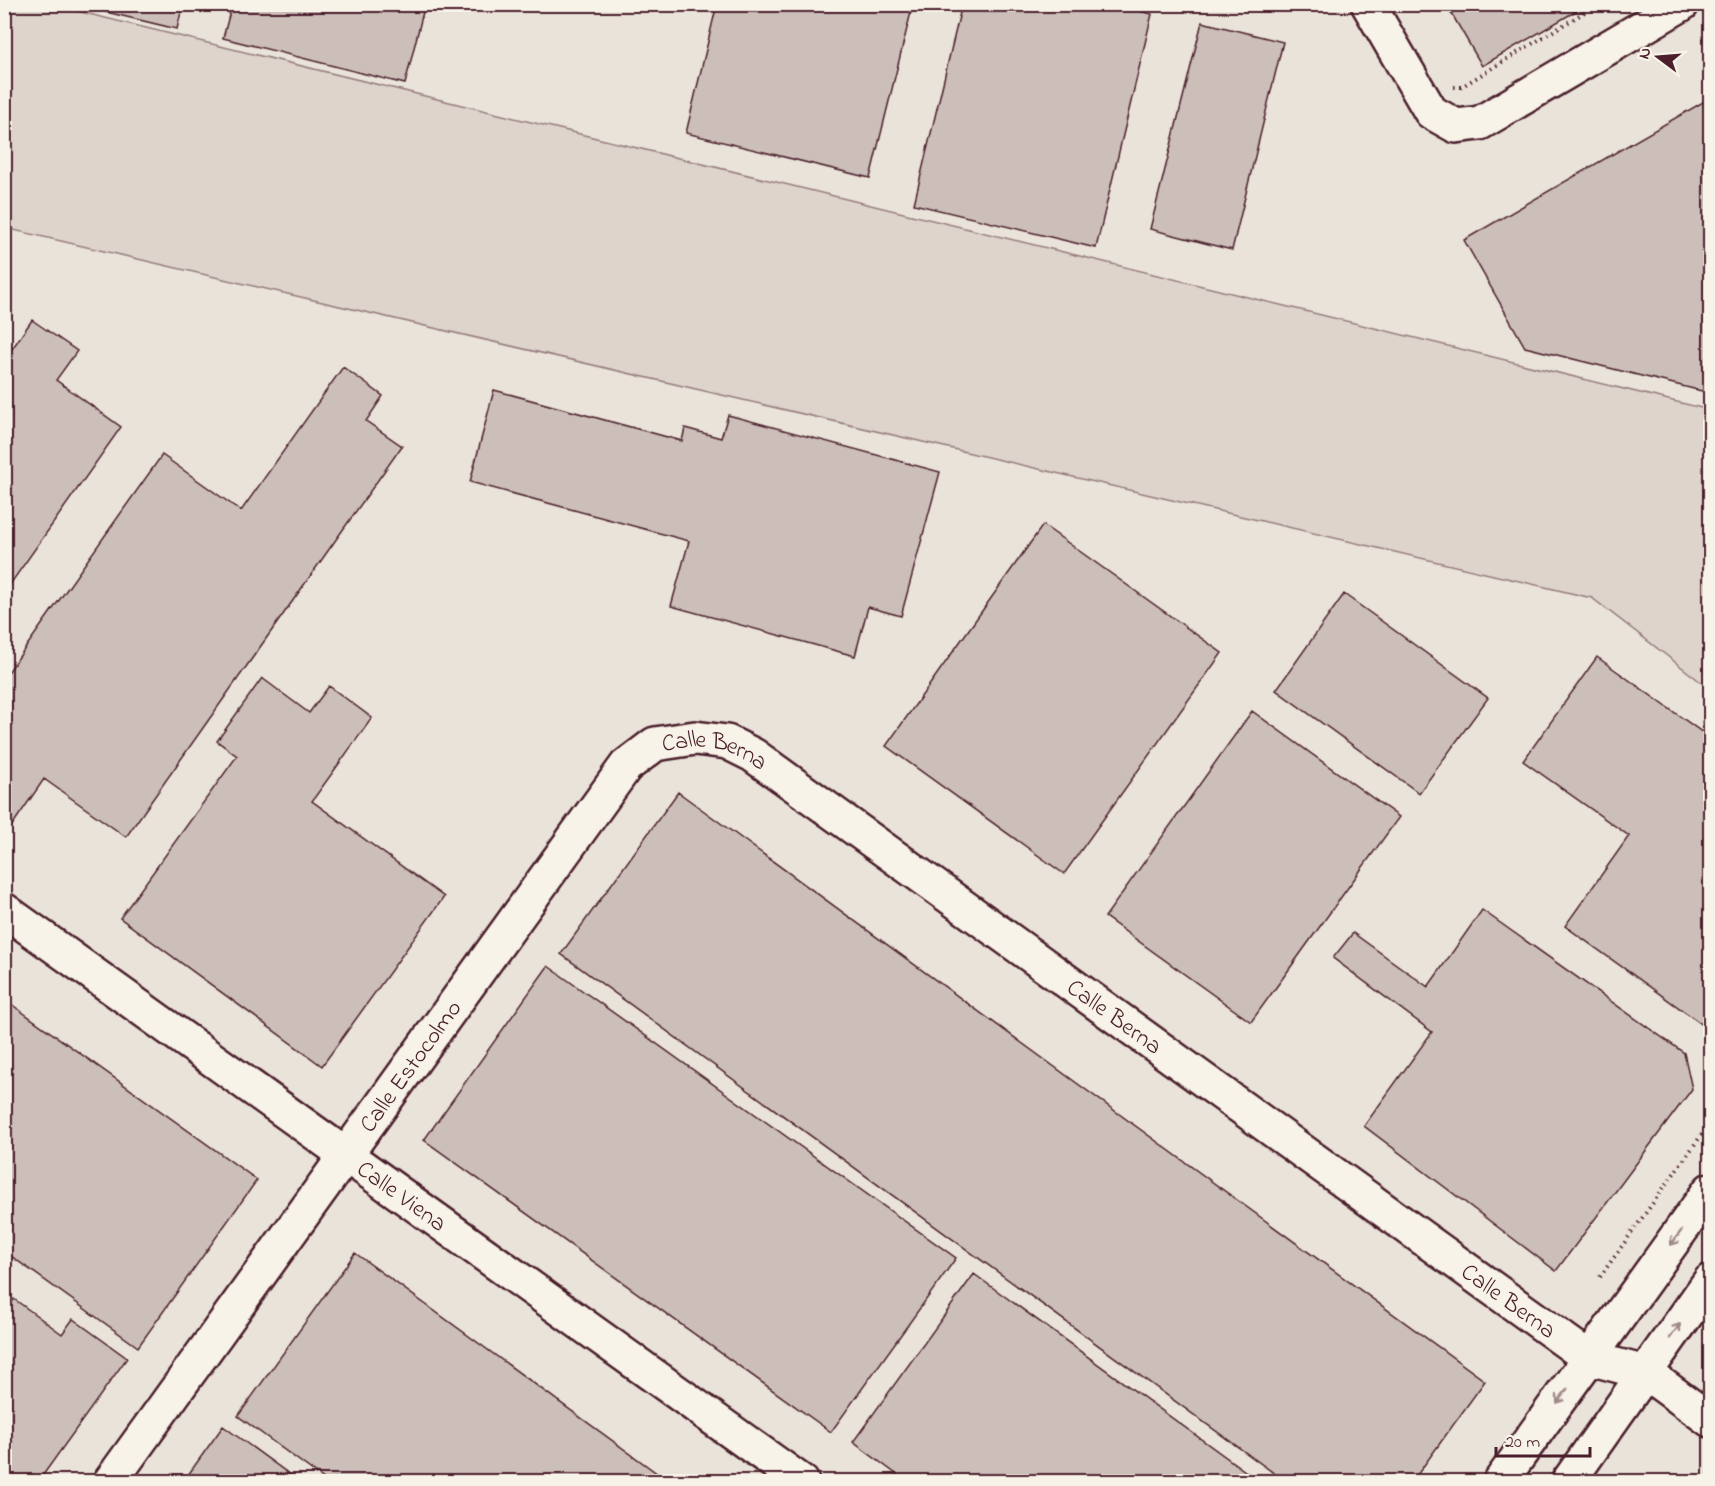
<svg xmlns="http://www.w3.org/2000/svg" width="1715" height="1486" viewBox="0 0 1715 1486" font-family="'Indie Flower',sans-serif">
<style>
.built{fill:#eae3da}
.green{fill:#ded4cc;stroke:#947a7c;stroke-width:1.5}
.building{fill:#ccbfb9;stroke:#4a1f2b;stroke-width:1.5}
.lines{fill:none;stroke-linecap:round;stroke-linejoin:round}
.minor-casing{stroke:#4a1f2b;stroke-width:38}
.major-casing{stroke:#4a1f2b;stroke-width:38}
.path{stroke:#4a1f2b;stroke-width:4;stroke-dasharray:1.5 4.5;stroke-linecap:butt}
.minor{stroke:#f7f3e8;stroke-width:33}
.major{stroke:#f7f3e8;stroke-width:33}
.oneway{stroke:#a0898a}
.labels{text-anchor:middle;stroke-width:6;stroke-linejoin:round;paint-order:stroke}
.street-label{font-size:24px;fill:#4a1f2b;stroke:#f7f3e8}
</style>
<rect width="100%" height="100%" fill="#f7f3e8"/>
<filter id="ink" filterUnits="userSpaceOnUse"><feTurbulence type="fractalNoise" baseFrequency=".0167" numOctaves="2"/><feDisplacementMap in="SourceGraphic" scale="12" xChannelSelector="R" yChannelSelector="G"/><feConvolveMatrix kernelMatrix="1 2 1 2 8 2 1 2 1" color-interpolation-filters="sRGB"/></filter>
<g filter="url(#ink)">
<path class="built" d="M5,5h1705v1476h-1705z"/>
<path class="green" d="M5,4l47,1 1658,405v279l-118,-91 -1587,-370z"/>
<path class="building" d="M82,4h101l-6,25 -96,-23z
M232,4h193l-20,80 -182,-46z
M717,4h196l-43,174 -184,-45z
M962,4h149l41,10 -56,234 -182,-44z
M1446,4h142l-106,62z
M1202,22l81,20 -51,208 -82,-21z
M1710,98v295l-185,-46 -61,-107z
M32,320l45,31 -21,29 65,47 -117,166v-249l8,5z
M343,367l40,29 -17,25 36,25 -276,391 -82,-58 -33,48 -7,-5v-144l158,-223 79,56z
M494,390l188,51 3,-13 36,10 7,-23 212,57 -39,144 -33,-9 -13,49 -184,-50 18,-65 -219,-59z
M1043,525l179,128 -158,221 -178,-128z
M1344,594l144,104 -69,95 -143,-103z
M1597,657l113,81v292l-145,-104 64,-90 -106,-75z
M262,678l47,35 20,-27 43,32 -60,83 132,96 -122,169 -202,-148 117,-162 -20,-15z
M1252,711l147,106 -148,205 -146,-105z
M678,792l807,589 -73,101h-126l-725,-528z
M1482,910l202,143 8,36 -136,182 -192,-145 68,-94 -99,-74 20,-25 75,54z
M548,966l408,292 -125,174 -407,-292z
M4,999l253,181 -119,167 -134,-96z
M355,1253l314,229h-341l-90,-66z
M974,1274l286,208h-353l-54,-40z
M14,1299l48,35 11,-15 54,39 -89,124h-34v-170z
M223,1426l77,56h-117z"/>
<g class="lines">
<defs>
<g id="minor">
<path d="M1368,4l63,108 25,14 24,-3 202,-119"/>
<path id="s1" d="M4,910l798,572"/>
<path d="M1646,1373l64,47"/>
<path id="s2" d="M110,1482l516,-716 29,-22 40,-6 32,4 26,13 836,603"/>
</g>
<path id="major" d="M1589,1358l57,15
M1500,1482l210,-292
M1568,1482l142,-201"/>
</defs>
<use href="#minor" class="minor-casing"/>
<use href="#major" class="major-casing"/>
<path class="path" d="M1454,87h7l137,-83
M1600,1277l110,-154"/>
<use href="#minor" class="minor"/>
<use href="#major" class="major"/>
</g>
<defs><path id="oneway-shaft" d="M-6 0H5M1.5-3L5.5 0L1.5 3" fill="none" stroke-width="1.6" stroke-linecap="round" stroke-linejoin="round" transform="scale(1.5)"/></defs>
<g class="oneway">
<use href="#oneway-shaft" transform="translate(1676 1238) rotate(126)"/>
<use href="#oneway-shaft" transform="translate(1675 1331) rotate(-55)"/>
<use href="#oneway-shaft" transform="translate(1562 1396) rotate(126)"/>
</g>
</g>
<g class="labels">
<g class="street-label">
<text dy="8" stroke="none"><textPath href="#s2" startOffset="981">Calle Berna</textPath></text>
<text dy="8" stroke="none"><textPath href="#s2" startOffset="1467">Calle Berna</textPath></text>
<text dy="8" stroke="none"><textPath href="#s2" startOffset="513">Calle Estocolmo</textPath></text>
<text dy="8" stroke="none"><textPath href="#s1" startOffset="490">Calle Viena</textPath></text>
<text dy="8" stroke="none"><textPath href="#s2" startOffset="1953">Calle Berna</textPath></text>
</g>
</g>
<rect width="1715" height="1486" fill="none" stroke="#f7f3e8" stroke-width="24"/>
<rect x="12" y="12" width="1691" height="1462" fill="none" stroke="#4a1f2b" stroke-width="2" filter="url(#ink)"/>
<g transform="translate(1658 57) rotate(286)" stroke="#f7f3e8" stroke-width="4.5" paint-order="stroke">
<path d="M0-4.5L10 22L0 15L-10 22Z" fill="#4a1f2b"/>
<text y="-9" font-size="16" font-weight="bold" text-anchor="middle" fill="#4a1f2b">N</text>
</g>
<path d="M1496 1447v9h94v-9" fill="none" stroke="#4a1f2b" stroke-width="3"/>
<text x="1505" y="1447" font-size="18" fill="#4a1f2b" stroke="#f7f3e8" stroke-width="4.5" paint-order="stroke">20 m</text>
</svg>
